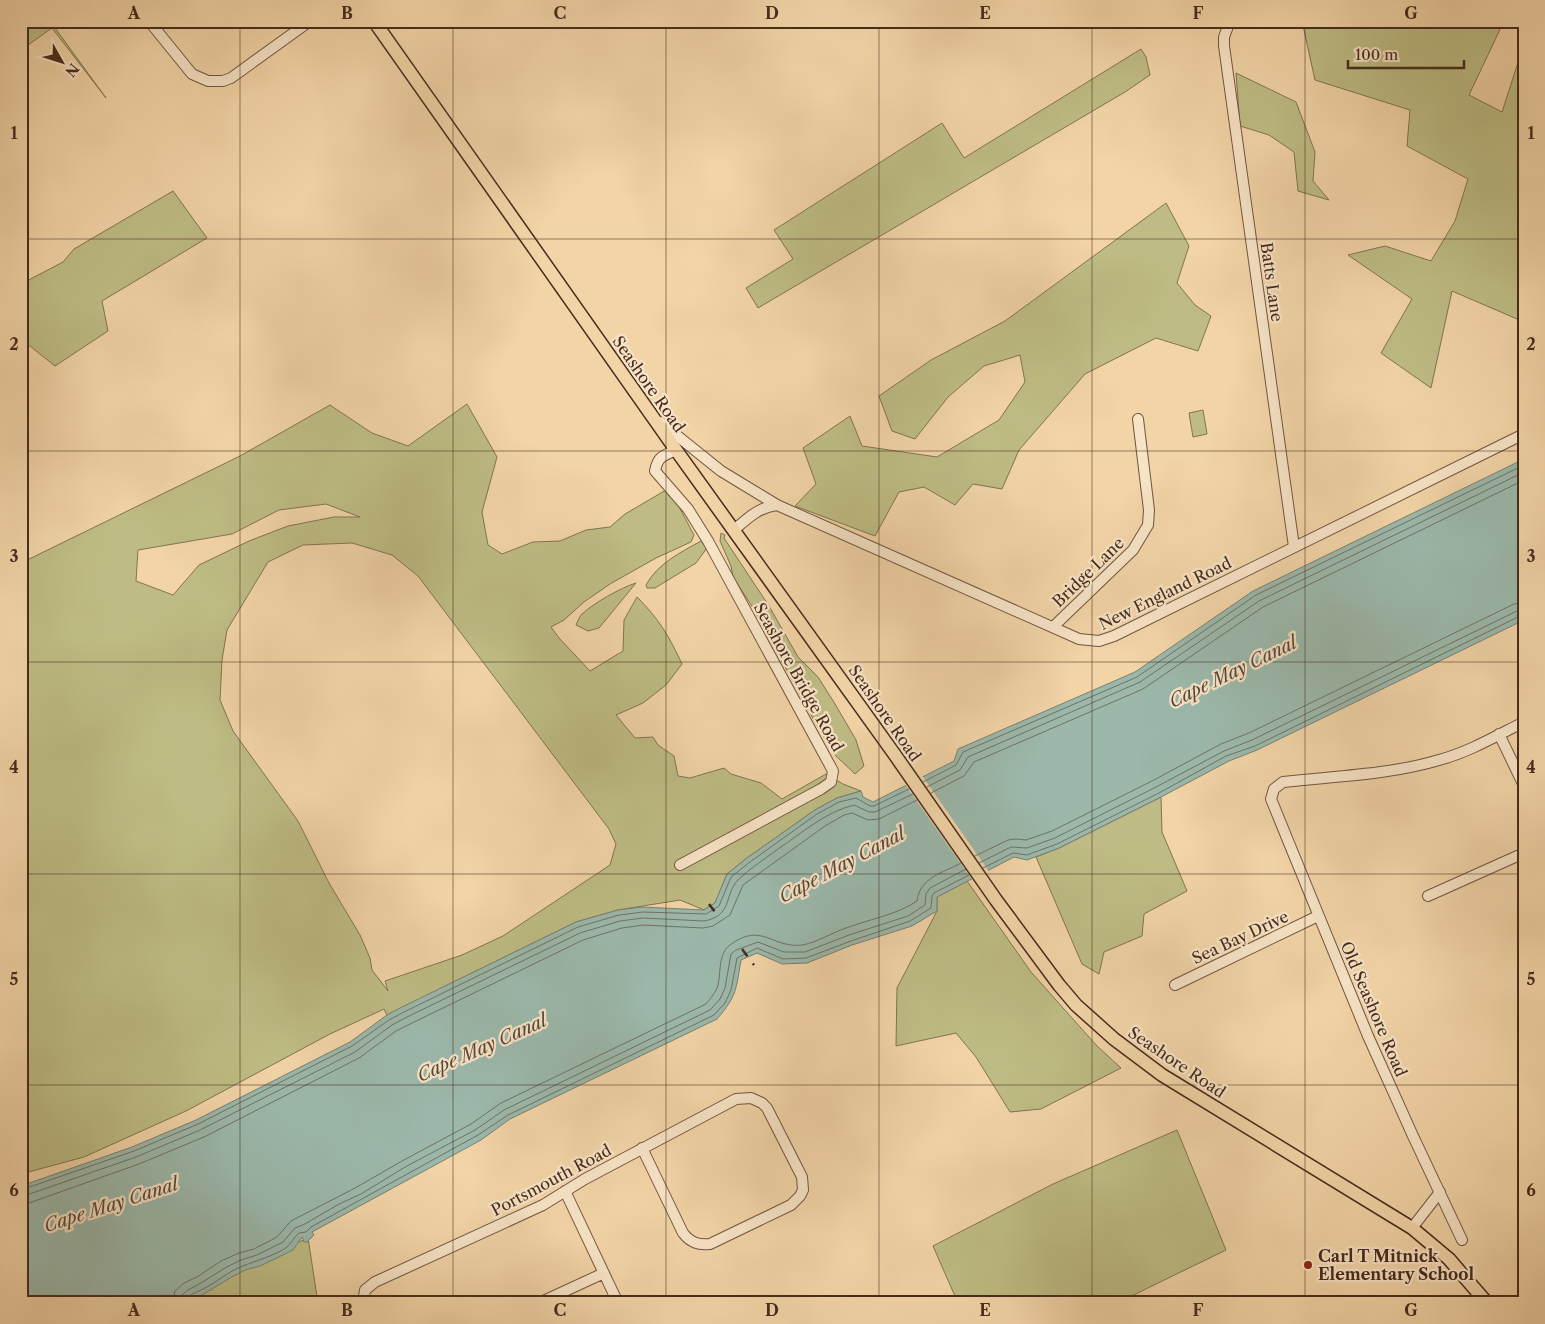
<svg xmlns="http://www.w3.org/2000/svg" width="1545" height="1324" viewBox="0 0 1545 1324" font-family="'Libre Caslon Text',serif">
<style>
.green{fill:#bebc84;stroke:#827450;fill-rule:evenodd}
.water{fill:#9bb8ab;stroke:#798072}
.pier{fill:#f2d4a7}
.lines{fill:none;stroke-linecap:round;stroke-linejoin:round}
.shore{stroke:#707264;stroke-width:1}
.minor-casing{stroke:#715540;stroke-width:12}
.major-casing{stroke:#462b1d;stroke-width:15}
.minor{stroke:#f7e3c6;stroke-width:10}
.major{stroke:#f2d4a7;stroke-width:12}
.rail{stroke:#462b1d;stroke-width:2.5;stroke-dasharray:9 9;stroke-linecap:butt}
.grid{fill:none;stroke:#462b1d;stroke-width:1;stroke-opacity:0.55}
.poi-dot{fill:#8f2418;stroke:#f7e3c6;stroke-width:2}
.labels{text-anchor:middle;stroke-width:4.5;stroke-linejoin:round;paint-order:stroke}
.street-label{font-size:16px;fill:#462b1d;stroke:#f7e3c6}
.poi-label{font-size:16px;font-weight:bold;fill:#462b1d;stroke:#f7e3c6;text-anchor:start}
.water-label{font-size:18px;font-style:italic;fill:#574739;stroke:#f7e3c6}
.neatline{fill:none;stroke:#462b1d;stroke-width:2}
.grid-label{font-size:16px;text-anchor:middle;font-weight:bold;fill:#462b1d}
</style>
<rect width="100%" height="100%" fill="#f2d4a7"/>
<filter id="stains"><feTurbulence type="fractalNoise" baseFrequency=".004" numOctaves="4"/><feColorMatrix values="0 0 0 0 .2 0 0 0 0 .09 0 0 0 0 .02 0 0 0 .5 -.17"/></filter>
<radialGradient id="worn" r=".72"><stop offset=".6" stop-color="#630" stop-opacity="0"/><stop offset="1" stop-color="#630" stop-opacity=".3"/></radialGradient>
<path class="green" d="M21,21h29l56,77 -54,-70 -31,22z
M1302,21h202l-35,74 33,17 22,-68v278l-72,-31 -21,97 -50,-35 31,-54 -64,-44 37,-9 46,15 24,-40 13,-42 -61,-33 3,-36 -95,-30z
M1141,49l5,8 4,18 -25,17 -367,216 -12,-20 47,-29 -19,-29 168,-107 22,35z
M1236,73l60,29 19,50 -2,29 16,19 -31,-9 -4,-39 -25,-17 -29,-9z
M173,191l34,47 -105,63 6,30 -53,35 -34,-27v-55l42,-22 11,-13z
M1166,203l23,43 -12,37 18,22 16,11 -13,35 -42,-13 -71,36 -66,76 -17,39 -29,-5 -18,21 -31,-18 -25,5 -24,44 -80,-30 21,-22 -13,-36 47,-32 12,30 75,11 62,-37 26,-38 -5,-27 -36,11 -36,31 -33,42 -23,-8 -13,-35 52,-36 74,-39z
M467,404l30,53 -15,55 6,33 14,9 31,-12 27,-1 26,-11 24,-3 15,-13 41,-24 11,13 17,32 -3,7 -35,16 -46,26 -26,18 -20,18 -13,7 8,11 31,33 33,-20 1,-31 13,-23c22,22 32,39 45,67l-16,21 -23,18 -27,12 19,23 18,-1 5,8 16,11 4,20 12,2 34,-10 7,6 30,9 21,16 44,-25 17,10 18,7 -24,7 -22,12 -68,48 -20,16 -12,29 -11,7 -24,-10 -62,10 -42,12 -189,93 -3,-6 -54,25 -144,77 -102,46 -63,17v-611l219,-107 90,-51 42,28 36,13zM326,504l34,13h-26l-46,9 -39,15 -50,24 -26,30 -37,-14 2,-31 94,-16 47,-24zM352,543l40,12 26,21 191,253 7,15 -6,21 -107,71 -41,19 -77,26 3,10 -16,-21 -2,-12 -10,-23 -31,-52 -31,-62 -65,-90 -13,-31 2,-40 5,-30 41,-68 35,-17z
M1203,410l4,24 -14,3 -4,-24z
M721,533l4,2 -1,3 45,68 29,51 20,20 17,27 21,36 8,26 -9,8 -19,-18 -20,-32 -61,-113 -22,-34 -2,-11 -11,-25z
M701,541l6,7 -11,15 -41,25h-8l-1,-3c11,-21 35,-33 55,-44z
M636,583l-37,45 -11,3 -12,-6c2,-4 3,-8 6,-11 12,-11 38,-26 54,-31z
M1161,797l1,35 25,59 -43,23 -2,22 -38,16 -5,22 -17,-10 -46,-107 23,-9z
M967,881l64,91 66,74 24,22 -80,41 -31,3 -34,-55 -20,-24 -60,13 1,-58 40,-77v-14z
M1177,1130l49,120 -109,53h-159l-25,-57 120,-62z
M308,1238l10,65h-130l34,-27z"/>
<path class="water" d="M1524,459v161l-267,130 -28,11 -68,36 -102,51 -32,12 -13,-3 -77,40v14l-25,15 -60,19 -45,18 -25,1 -25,-11 -16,7c-5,29 -4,36 -24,59l-207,100 -29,21 -169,92 2,3 -7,7h-3l-2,-5 -9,13 -33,16 -15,4 -15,8 -41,25h-168v-117l111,-39 64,-27 154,-78 37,-27 13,-7 176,-86 42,-12 24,-3 62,3 11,-7 12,-29 20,-16 68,-48 22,-12 24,-7 2,6 10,5 81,-41 4,-12 177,-77 118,-81z"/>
<path class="pier" d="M921,774l69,99 -17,8 -69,-98z"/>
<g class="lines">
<path class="shore" d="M923,782l33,-17 7,-13 174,-75 119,-82 268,-130
M927,787l33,-17 8,-13 172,-75 119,-81 265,-129
M931,793l33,-17 10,-14 169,-73 120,-82 261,-127
M975,856l33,-16 8,-1 10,1 26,-9 100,-50 69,-37 28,-11 265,-129 10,-2
M979,863l32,-16 16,1 28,-10 101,-51 68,-36 28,-11 265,-129 7,-1
M983,868l30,-15 14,2 30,-11 102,-51 67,-37 29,-10 265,-130h4
M21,1190l113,-39 64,-27 154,-78 37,-26 13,-7 176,-86 41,-12 24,-3 63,2 13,-8 12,-29 19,-15 67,-48 22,-12 17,-4 14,8h4l35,-17
M21,1197l115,-40 64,-27 155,-78 37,-27 13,-7 175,-85 40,-12 23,-3 61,3c29,-5 20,-27 34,-41 12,-12 27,-21 40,-31 24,-16 47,-37 76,-44l15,7h6l38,-18
M21,1204l8,-1 110,-39 65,-27 155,-79 37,-27 12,-6 175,-85 39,-12 21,-3 60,3 10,-2 17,-11 13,-30 82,-59 19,-11 8,-2 16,7 11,-1 38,-19
M173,1303l2,-12 9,-8 13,-6 24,-16 18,-8 15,-4 23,-12 14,-16 66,-34 45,-26 69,-37 30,-21 205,-99c5,-6 10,-12 12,-19 3,-13 0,-31 12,-40 32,-24 42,4 73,0 14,-3 29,-12 43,-17 24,-9 50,-13 71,-27 3,-24 26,-28 44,-38
M180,1303l2,-8 6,-5 13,-7 24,-15 16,-8 16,-5 26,-13 12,-14 8,-3 36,-21 22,-10 44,-27 70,-37 29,-20 206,-100 10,-11 5,-11 6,-34 5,-4 22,-8 26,10h21l44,-17 59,-19 17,-11 1,-11 4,-6 36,-19
M186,1303c1,-9 10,-10 17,-14 14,-7 26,-18 40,-23 15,-6 30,-10 43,-18 5,-4 8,-11 13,-15l7,-1 5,-5 167,-92 30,-20 206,-100 11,-12 6,-13 6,-32 20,-10 26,11 23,-1 45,-17 59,-20 21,-13 1,-12 2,-3 35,-18"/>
<defs>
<path id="minor" d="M149,21l43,53 16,7h15l8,-3 79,-57
M1230,21l-6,16v9l70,501
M660,422l61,49 56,34
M676,450c-13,6 -18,6 -21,21l33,38 20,32 125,230 -2,11 -10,7 -141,76
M734,530c14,-12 25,-23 43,-25l302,134 20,2 15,-5 410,-202
M1053,627l80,-77 15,-25 1,-15 -11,-91
M1499,734l25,52
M1428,896l96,-43
M1175,985l143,-69
M565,1191l53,112
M1412,1228l28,-36
M1462,1240l-49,-104 -45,-100 -97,-237 3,-10 9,-7c52,-6 106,-7 156,-22 30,-8 57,-24 85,-38
M363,1303l2,-13 10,-8 168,-77 42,-26 151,-80 15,-1 11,5 5,5 35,69 1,13 -3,6 -9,9 -81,39c-12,1 -19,-1 -27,-11l-41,-85
M539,1303l65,-30"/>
<path id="major" d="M374,21l302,429 219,305 101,145 63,85 17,20 38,34 48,36 250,153 37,31 38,44"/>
</defs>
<use href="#minor" class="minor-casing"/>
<use href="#major" class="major-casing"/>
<use href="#minor" class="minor"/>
<use href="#major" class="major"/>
<path class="rail" d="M709,904l6,8
M742,949l12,16"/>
</g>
<path class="grid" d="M240,21v1282M453,21v1282M666,21v1282M879,21v1282M1092,21v1282M1305,21v1282M21,239h1503M21,451h1503M21,662h1503M21,874h1503M21,1085h1503"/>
<circle class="poi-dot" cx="1308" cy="1265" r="5"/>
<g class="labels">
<g class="street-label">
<text transform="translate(1272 282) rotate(82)" y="6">Batts Lane</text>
<text transform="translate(649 384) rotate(55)" y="6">Seashore Road</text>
<text transform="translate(1088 572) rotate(-44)" y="6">Bridge Lane</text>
<text transform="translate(1165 593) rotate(-26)" y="6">New England Road</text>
<text transform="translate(799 677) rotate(61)" y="6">Seashore Bridge Road</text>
<text transform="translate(885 713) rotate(55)" y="6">Seashore Road</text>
<text transform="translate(1240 937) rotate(-25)" y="6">Sea Bay Drive</text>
<text transform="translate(1374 1009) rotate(67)" y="6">Old Seashore Road</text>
<text transform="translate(1177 1062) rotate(34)" y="6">Seashore Road</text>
<text transform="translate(551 1180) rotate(-28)" y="6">Portsmouth Road</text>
</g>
<g class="poi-label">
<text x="1318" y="1262">Carl T Mitnick<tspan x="1318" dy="18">Elementary School</tspan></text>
</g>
<g class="water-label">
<text transform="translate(1233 672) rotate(-26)" y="6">Cape May Canal</text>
<text transform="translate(842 865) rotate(-28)" y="6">Cape May Canal</text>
<text transform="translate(482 1048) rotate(-24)" y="6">Cape May Canal</text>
<text transform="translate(111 1205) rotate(-18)" y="6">Cape May Canal</text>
</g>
</g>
<rect width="1545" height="1324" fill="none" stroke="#f2d4a7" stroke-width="55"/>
<g transform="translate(62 62) rotate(129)" stroke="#f7e3c6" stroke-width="4" paint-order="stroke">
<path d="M0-4L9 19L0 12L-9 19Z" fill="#462b1d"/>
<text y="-8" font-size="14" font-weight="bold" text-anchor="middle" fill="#462b1d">N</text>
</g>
<path d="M1348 60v8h116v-8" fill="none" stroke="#462b1d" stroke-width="2.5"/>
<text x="1355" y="60" font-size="15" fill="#462b1d" stroke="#f7e3c6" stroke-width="4" paint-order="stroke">100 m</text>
<rect x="28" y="28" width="1490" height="1268" class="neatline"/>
<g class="grid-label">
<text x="134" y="19">A</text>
<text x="347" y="19">B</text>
<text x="560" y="19">C</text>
<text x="772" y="19">D</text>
<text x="985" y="19">E</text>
<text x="1198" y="19">F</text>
<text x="1411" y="19">G</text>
<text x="14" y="139">1</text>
<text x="1531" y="139">1</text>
<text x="14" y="350">2</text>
<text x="1531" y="350">2</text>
<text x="14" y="562">3</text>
<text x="1531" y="562">3</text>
<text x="14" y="773">4</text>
<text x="1531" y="773">4</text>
<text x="14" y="985">5</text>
<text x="1531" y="985">5</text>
<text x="14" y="1196">6</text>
<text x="1531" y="1196">6</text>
<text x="134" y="1316">A</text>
<text x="347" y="1316">B</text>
<text x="560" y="1316">C</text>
<text x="772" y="1316">D</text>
<text x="985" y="1316">E</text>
<text x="1198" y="1316">F</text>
<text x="1411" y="1316">G</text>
</g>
<rect width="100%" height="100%" filter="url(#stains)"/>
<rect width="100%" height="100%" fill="url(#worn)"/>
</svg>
